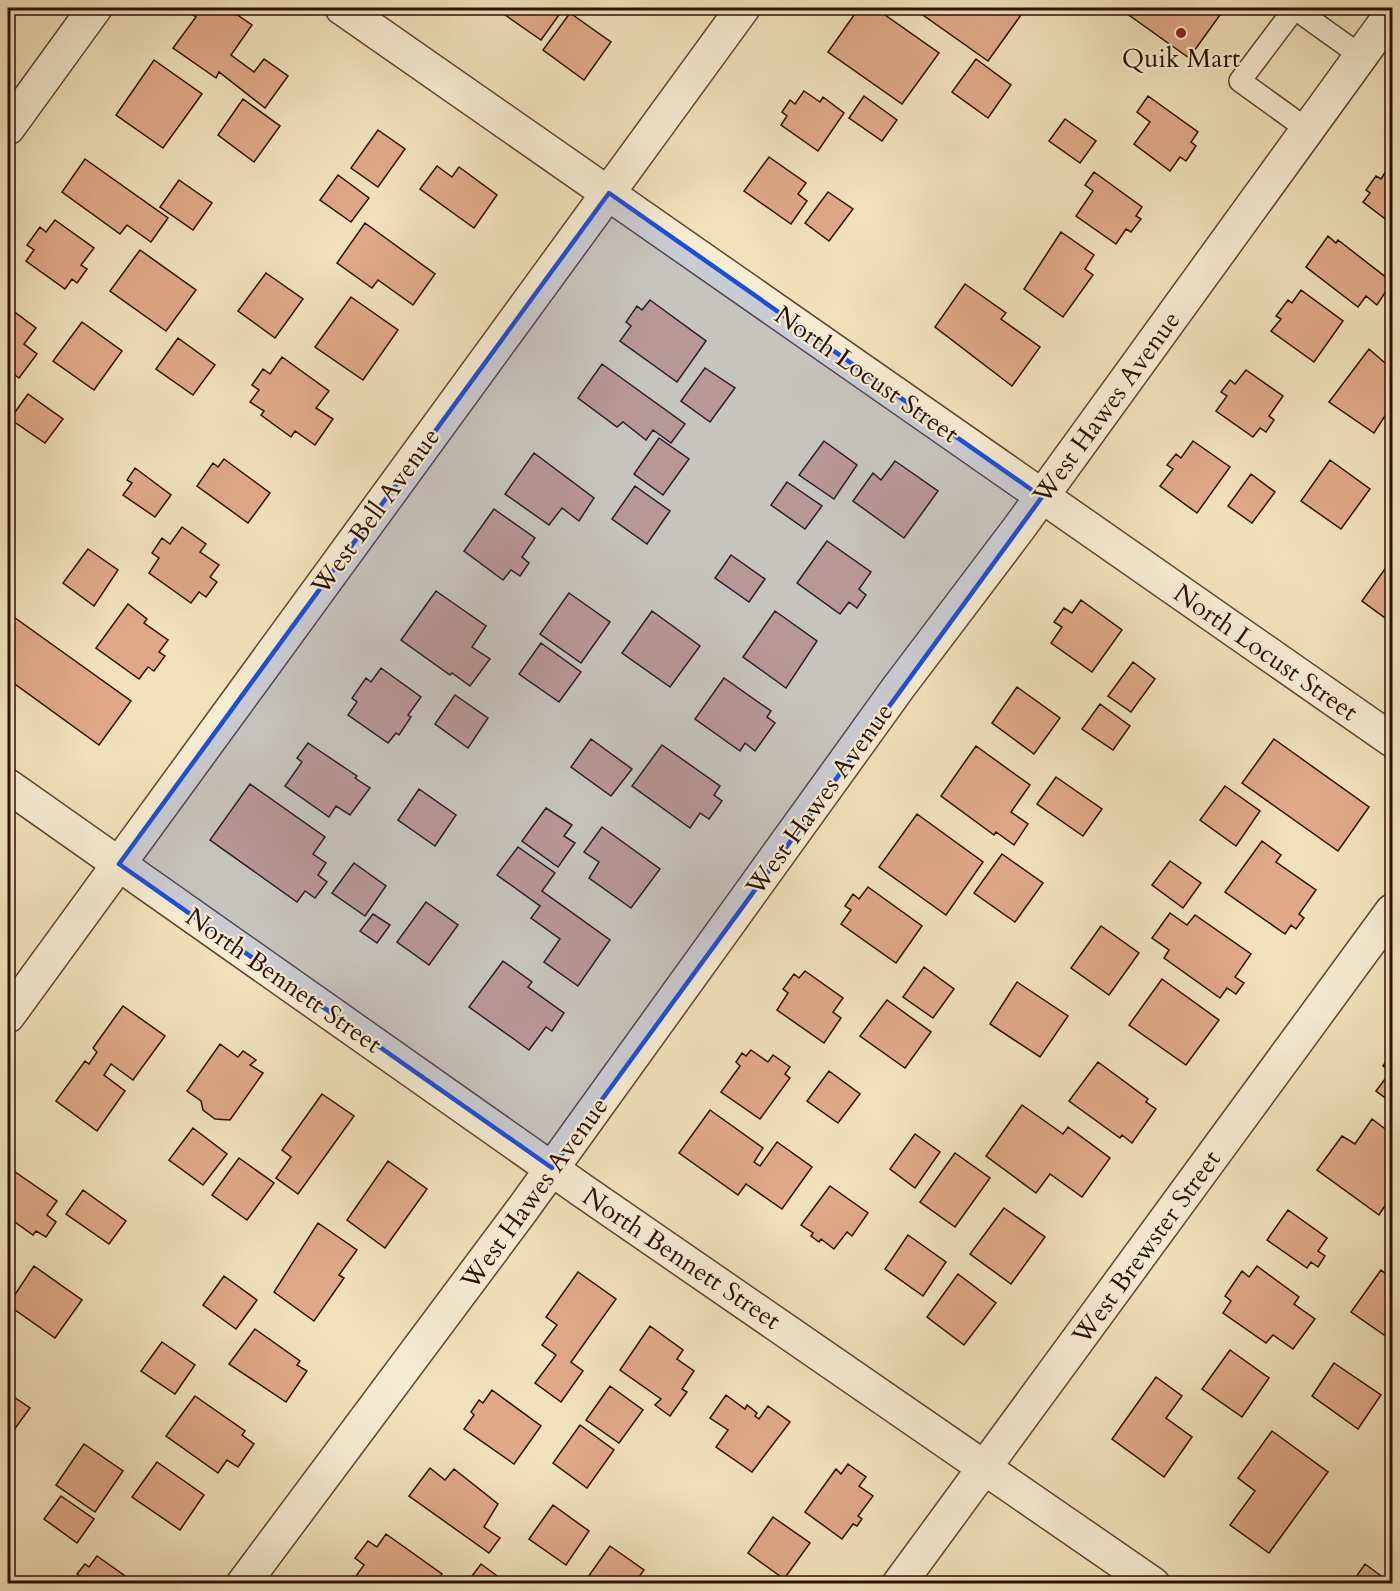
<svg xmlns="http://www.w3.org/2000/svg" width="1400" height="1591" viewBox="0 0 1400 1591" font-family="Cardo,serif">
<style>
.building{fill:#dfa987;stroke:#2e1003;stroke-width:1.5}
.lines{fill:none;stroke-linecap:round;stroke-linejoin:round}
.service-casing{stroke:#5f4431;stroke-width:24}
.minor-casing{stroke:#5f4431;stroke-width:36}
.service{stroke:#f6ecd2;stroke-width:21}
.minor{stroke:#f6ecd2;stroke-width:33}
.marked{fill:#1d4ed8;fill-opacity:0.2;stroke:#1d4ed8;stroke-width:4.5;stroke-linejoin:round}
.poi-dot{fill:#8f2418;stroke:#f6ecd2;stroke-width:2}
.labels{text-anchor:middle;stroke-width:4.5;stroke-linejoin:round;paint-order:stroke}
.poi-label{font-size:26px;fill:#2e1003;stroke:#f6ecd2}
.street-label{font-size:26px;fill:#2e1003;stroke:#f6ecd2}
</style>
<rect width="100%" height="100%" fill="#f1e1ba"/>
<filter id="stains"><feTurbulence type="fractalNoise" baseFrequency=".00333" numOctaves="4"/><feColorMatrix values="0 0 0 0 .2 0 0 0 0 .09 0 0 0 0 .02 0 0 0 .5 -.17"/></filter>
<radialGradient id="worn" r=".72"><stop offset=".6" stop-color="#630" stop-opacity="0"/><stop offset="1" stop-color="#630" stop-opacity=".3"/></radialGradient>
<path class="building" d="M198,8h29l25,17 -21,30 23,17 10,-13 24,17 -23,32 -46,-36 -3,6 -43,-30 23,-31 -3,-2z
M495,8h69l-23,32z
M859,8h16l64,45 -37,51 -74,-52z
M913,8h113l-38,53z
M1093,8h12l-4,5z
M1119,8h106l-36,50z
M570,13l41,29 -27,38 -41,-30z
M976,59l35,26 -23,33 -36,-26z
M154,60l48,34 -39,54 -47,-33z
M804,91l16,11 3,-5 21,16 -26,38 -37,-26 6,-9 -5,-4 8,-12 5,4z
M864,96l33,24 -15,21 -33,-23z
M1148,96l50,36 -7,10 5,4 -10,15 -6,-4 -10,14 -36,-27 16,-22 -13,-10z
M243,99l37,27 -26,36 -36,-27z
M1065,119l31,22 -16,22 -31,-22z
M378,130l27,19 -27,38 -27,-19z
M769,157l37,26 -8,11 9,7 -16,23 -47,-33z
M85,159l83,59 -17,24 -24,-17 -7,9 -58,-42z
M1390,165l2,1v58l-29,-22 7,-9 -4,-3 10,-14 5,3z
M437,166l15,11 7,-10 38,28 -23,33 -54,-39z
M1094,172l48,35 -6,9 5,3 -10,13 -5,-3 -10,15 -40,-28 17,-25 -8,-6z
M338,175l31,23 -18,24 -31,-22z
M179,180l33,23 -19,27 -33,-23z
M828,192l25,17 -24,32 -24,-18z
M55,220l39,28 -13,17 6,4 -10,14 -5,-4 -7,10 -39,-28 8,-11 -7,-5 13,-18 6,5z
M365,223l70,51 -22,31 -35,-25 -6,8 -35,-25z
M1061,232l33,23 -9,14 8,6 -30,42 -39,-28z
M1328,236l8,7 2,-3 54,42 -15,23 -11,-9 -8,11 -52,-40z
M140,250l56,40 -30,41 -56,-40z
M266,273l37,26 -28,39 -37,-27z
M965,284l41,29 -5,6 39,28 -28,39 -77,-59z
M1301,290l42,31 -29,41 -43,-31 10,-12 -5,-3 12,-16 4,3z
M351,297l47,33 -35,50 -48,-33z
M650,300l56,41 -29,41 -57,-41 11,-15 -5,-4 11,-16 5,4z
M8,307l28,21 -12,16 13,10 -18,24 -11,-8z
M82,322l40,29 -28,39 -41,-29z
M178,338l37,27 -22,30 -37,-26z
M1369,349l23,20v36l-18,28 -45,-31z
M282,357l47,34 -13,17 17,11 -18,26 -20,-14 -4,6 -30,-22 3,-4 -14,-9 9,-12 -7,-5 11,-16 7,5z
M602,364l83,60 -14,19 -18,-13 -7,10 -23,-18 -6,5 -39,-29z
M705,368l30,20 -25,34 -29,-21z
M1246,370l37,26 -14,20 5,4 -8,12 -6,-4 -7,9 -37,-26 11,-15 -6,-4 9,-12 5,4z
M28,394l35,25 -18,24 -35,-24z
M659,438l30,21 -26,36 -29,-21z
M824,441l33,24 -23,34 -35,-24z
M1193,441l37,26 -33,46 -37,-27 13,-17 -6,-4 9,-11 5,4z
M534,453l60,45 -15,23 -17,-13 -13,17 -44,-31z
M224,459l46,34 -22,30 -51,-37 16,-23 5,4z
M1330,460l40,29 -29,40 -40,-28z
M895,461l43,30 -34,47 -51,-37 20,-28 8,7z
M135,468l36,27 -16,22 -32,-22 9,-12 -5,-3z
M1251,474l24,18 -23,31 -24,-17z
M787,482l35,24 -17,23 -34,-24z
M635,486l35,25 -23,33 -35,-25z
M494,509l41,29 -13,19 7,6 -9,13 -9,-6 -8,10 -39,-29z
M182,527l24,17 -6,8 19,13 -9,12 7,5 -11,15 -7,-5 -8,11 -42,-30 10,-15 -7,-5 10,-15 8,6z
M827,541l44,31 -12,17 7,6 -9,13 -8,-6 -9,12 -43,-31z
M88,549l30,21 -24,36 -31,-23z
M731,555l34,24 -16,23 -34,-24z
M1392,559v64l-30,-22z
M436,591l50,35 -14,21 18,12 -20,27 -18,-13 -2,2 -49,-35z
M569,593l41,29 -29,41 -41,-29z
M1081,600l41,30 -30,42 -41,-29 11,-16 -8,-5 10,-14 8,5z
M128,604l19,15 -3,4 24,17 -9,12 6,4 -11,15 -6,-4 -9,12 -43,-31z
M652,611l48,35 -30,41 -48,-34z
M775,611l42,30 -31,47 -43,-31z
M11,615l120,86 -32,44 -91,-66v-59z
M541,643l40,29 -22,30 -40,-28z
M1133,662l22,17 -24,33 -23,-16z
M381,668l40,29 -13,18 3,2 -12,18 -3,-2 -8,10 -40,-28 9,-13 -5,-4 14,-20 5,4z
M724,678l47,33 -4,6 8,6 -20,28 -10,-8 -5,8 -45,-32z
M1017,687l43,31 -26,36 -42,-31z
M455,695l33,23 -20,30 -33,-24z
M1100,704l30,22 -17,24 -31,-21z
M591,739l41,30 -21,27 -40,-29z
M1274,739l95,68 -31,44 -96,-68z
M308,743l49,33 -2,2 15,10 -20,27 -14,-9 -7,11 -44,-31 17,-24 -5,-4z
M662,745l58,41 -6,9 8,6 -13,18 -9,-6 -10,15 -58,-42z
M976,746l54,39 -19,27 17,12 -14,21 -18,-13 -2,3 -53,-39z
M1056,777l46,32 -19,27 -46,-32z
M250,784l75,53 -12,17 13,9 -8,12 9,7 -12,16 -10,-7 -8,11 -87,-62z
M1225,786l35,25 -24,35 -36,-26z
M419,789l37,26 -21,31 -37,-26z
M546,808l26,17 -8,11 11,7 -17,24 -36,-26z
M917,814l66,48 -37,53 -67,-48z
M602,827l58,42 -29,39 -42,-30 10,-16 -15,-10z
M1262,841l19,14 -5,7 40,28 -17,24 5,4 -8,11 -5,-4 -6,9 -60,-42z
M518,847l37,26 -13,18 68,49 -32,46 -34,-24 16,-23 -29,-21 9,-12 -43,-31z
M1002,854l41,29 -28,39 -41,-29z
M1170,861l31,22 -18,25 -31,-23z
M354,863l32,23 -21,30 -33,-23z
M868,887l54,39 -26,37 -55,-39 10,-14 -6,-4 8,-12 6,5z
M426,902l32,23 -29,40 -32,-23z
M1170,913l17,12 8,-10 56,39 -16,23 9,6 -8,11 -9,-6 -7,10 -56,-40 5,-8 -17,-12z
M373,914l17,11 -13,18 -17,-12z
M1101,926l38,27 -30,42 -38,-27z
M503,961l29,21 -4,5 36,26 -12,18 -6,-4 -17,23 -60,-43z
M924,967l30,22 -21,29 -30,-21z
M805,971l38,27 -10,14 8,6 -17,25 -47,-33 11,-17 -5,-4 11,-15 5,4z
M1162,979l57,41 -33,45 -57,-40z
M1017,982l51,34 -28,41 -50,-33z
M887,1000l44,32 -26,36 -45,-32z
M123,1006l42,30 -32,44 -22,-16 -7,11 21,16 -28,40 -41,-30 29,-40 4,3 8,-12 -4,-4z
M220,1044l18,13 5,-6 13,9 -6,5 13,8 -33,47 -15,-1 -12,-9 -2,-9 -14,-10z
M751,1050l17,12 5,-7 17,12 -5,7 5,4 -30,41 -39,-27 19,-26 -4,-4 6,-9 4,3z
M1392,1052v51l-16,-12 15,-20 -8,-5z
M1098,1062l50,37 -2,3 10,7 -24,34 -10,-8 -2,3 -51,-37z
M829,1071l31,23 -22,29 -31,-22z
M322,1094l32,22 -56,78 -22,-16 15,-21 -9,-7z
M1022,1105l41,29 5,-7 42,31 -28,39 -32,-23 -14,19 -50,-37z
M710,1110l53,38 -9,14 6,4 17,-24 35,25 -30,42 -36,-25 -8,11 -59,-42z
M1372,1119l20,15v61l-13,20 -62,-45 25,-34 13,8z
M193,1128l34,26 -24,31 -34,-25z
M915,1134l25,18 -25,36 -25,-19z
M955,1153l35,25 -35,49 -35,-25z
M239,1158l35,25 -27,37 -35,-25z
M388,1161l39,28 -42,59 -38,-28z
M8,1167l49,34 -10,14 9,7 -10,15 -10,-6 -3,4 -25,-18z
M830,1186l38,27 -16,23 -5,-4 -13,17 -13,-10 -2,3 -8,-6 2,-3 -12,-8z
M83,1190l43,31 -17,23 -43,-30z
M1004,1208l41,29 -34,47 -41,-30z
M1288,1210l39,28 -9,13 7,5 -7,11 -7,-5 -4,6 -40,-28z
M318,1223l39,27 -18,25 5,3 -30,43 -40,-29z
M908,1235l38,27 -23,34 -38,-27z
M34,1266l48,34 -27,38 -47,-33z
M1257,1266l42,31 -5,7 21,15 -22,30 -20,-14 -7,8 -43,-30 8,-12 -6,-5 17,-25 7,6z
M1381,1270l11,9v50l-5,8 -36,-25z
M578,1272l38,27 -45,63 12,9 -22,31 -26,-19 21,-28 -14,-10 15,-20 -11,-8z
M958,1274l38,29 -32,42 -37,-28z
M224,1276l33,24 -21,29 -33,-24z
M650,1326l33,24 -6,9 17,12 -12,18 5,3 -17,24 -15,-11 6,-6 -41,-29z
M255,1329l45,32 -3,4 10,6 -21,31 -57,-38z
M162,1342l33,23 -20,29 -34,-23z
M1230,1350l39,28 -27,39 -40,-28z
M1334,1363l47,32 -23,34 -46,-33z
M1156,1377l26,19 -16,22 26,19 -28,40 -52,-38z
M610,1386l33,24 -24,33 -33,-23z
M492,1390l49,36 -27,38 -50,-35 10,-14 -3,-3 8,-12 4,3z
M8,1393l22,15 -22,30z
M726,1395l19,14 2,-4 10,8 -2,3 4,3 9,-13 22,16 -38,50 -36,-25 12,-17 -18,-12z
M195,1396l50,35 -3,4 12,9 -16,23 -11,-7 -9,13 -52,-37z
M580,1425l34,25 -27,38 -34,-25z
M1272,1431l56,41 -59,81 -39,-28 25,-34 -17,-13z
M84,1444l39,27 -28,41 -39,-27z
M157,1462l47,33 -24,35 -48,-33z
M848,1464l18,13 -7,9 14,10 -15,20 4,3 -5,7 -4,-2 -11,15 -37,-27 31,-43 5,5z
M430,1468l15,12 9,-11 44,35 -14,23 16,11 -11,15 -80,-57z
M61,1496l33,23 -17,24 -33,-24z
M553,1505l36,26 -23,34 -37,-26z
M773,1517l37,26 -26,36 -36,-26z
M386,1534l56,40 -4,5 7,5h-79l-10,-8 8,-11 -9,-7 13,-17 9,6z
M610,1546l34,24 -10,14h-51z
M97,1556l38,27v1h-57l4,-6 -5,-4 8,-10 4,3z
M481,1564l27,20h-42z
M1365,1564l27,20h-41z"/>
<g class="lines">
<defs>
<path id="service" d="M1294,8l67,48
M1295,8l-55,73 68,49"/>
<path id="minor" d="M342,8l1050,732
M8,128l87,-120
M8,786l575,405 570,393
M8,1016l735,-1008
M243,1584l279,-374 376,-522 121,-160 373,-515
M899,1584l493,-673"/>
</defs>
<use href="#service" class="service-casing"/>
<use href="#minor" class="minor-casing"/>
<use href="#service" class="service"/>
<use href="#minor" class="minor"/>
</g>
<path class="marked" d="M609,193l433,304 -490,671 -433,-304z"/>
<circle class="poi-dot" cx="1181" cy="33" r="6"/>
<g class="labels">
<g class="poi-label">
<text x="1181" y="67">Quik Mart</text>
</g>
<g class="street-label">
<text transform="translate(867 374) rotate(35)" y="9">North Locust Street</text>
<text transform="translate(1106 407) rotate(-54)" y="9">West Hawes Avenue</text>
<text transform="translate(375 511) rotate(-54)" y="9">West Bell Avenue</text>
<text transform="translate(1266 652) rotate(35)" y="9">North Locust Street</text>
<text transform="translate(819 799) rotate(-54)" y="9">West Hawes Avenue</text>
<text transform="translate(284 980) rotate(35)" y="9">North Bennett Street</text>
<text transform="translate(534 1193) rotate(-54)" y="9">West Hawes Avenue</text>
<text transform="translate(1146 1247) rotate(-54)" y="9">West Brewster Street</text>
<text transform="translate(682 1258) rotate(34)" y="9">North Bennett Street</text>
</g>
</g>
<rect width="1400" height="1591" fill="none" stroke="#f1e1ba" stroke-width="30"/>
<rect x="9" y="9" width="1382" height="1573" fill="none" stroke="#2e1003" stroke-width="3"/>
<rect x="15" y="15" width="1370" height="1561" fill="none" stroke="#2e1003" stroke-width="1.5"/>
<rect width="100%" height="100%" filter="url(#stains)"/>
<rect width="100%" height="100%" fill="url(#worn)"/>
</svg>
